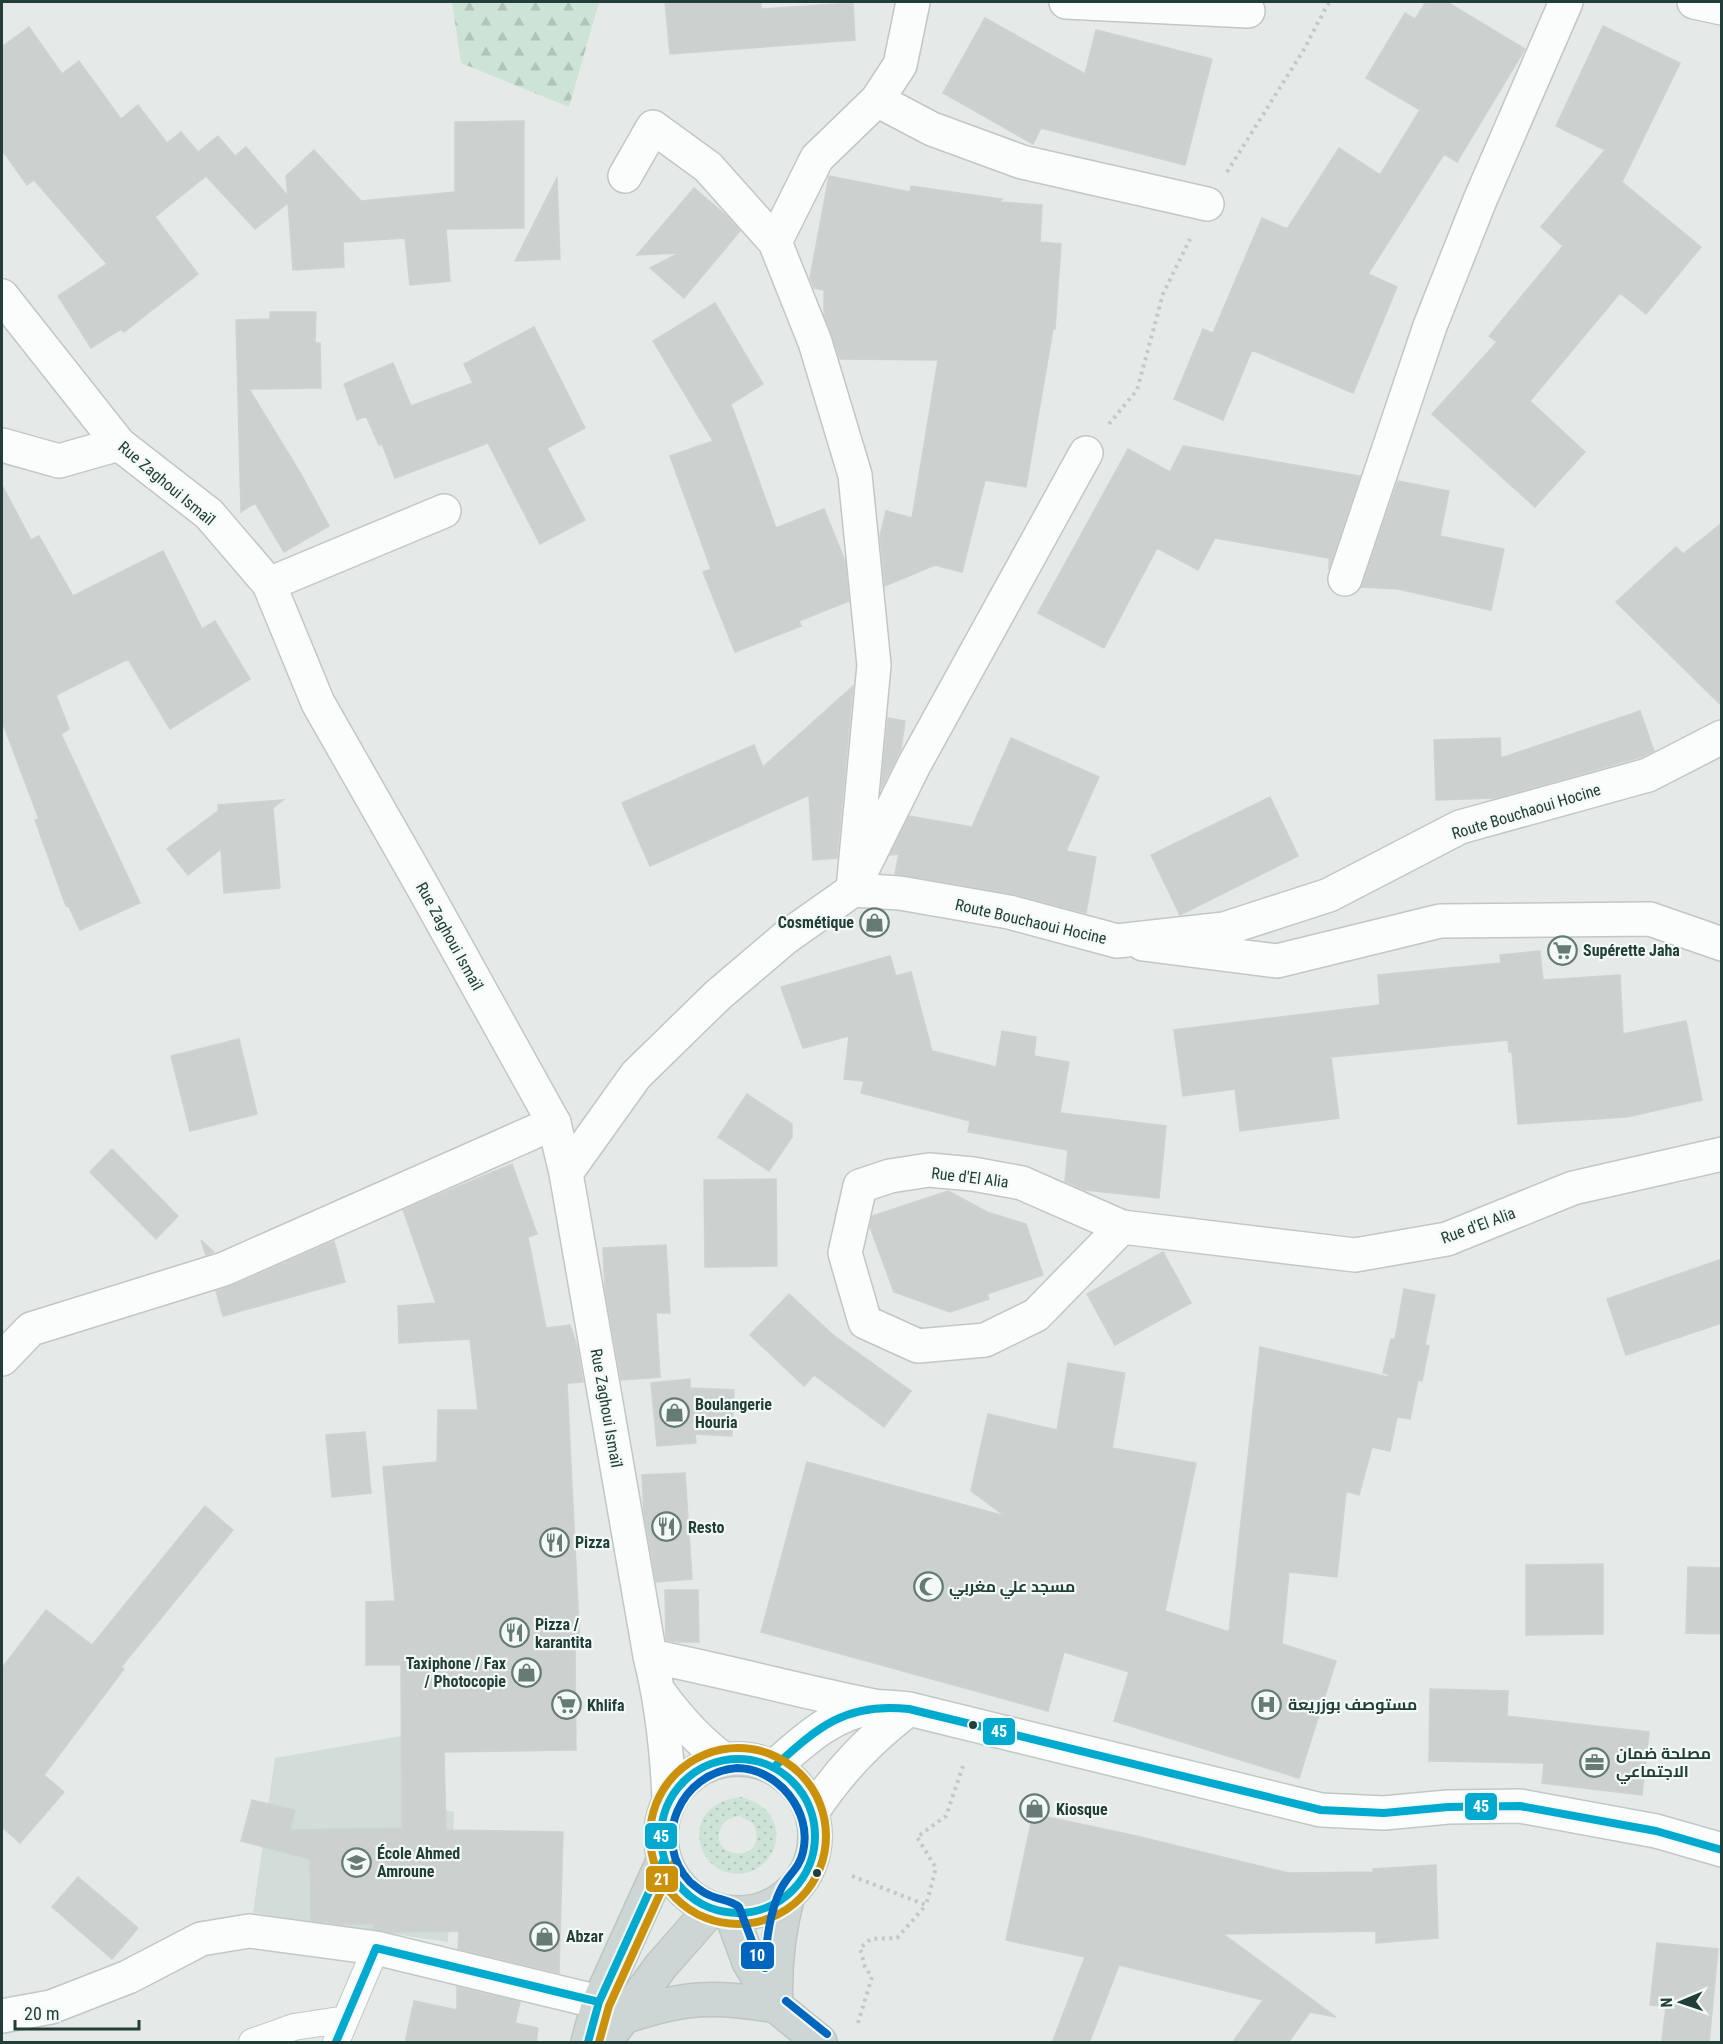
<svg xmlns="http://www.w3.org/2000/svg" width="1723" height="2044" viewBox="0 0 1723 2044" font-family="'Roboto Condensed',Cairo,sans-serif">
<style>
.built{fill:#d2dcd8}
.grass{fill:url(#grass-dots);fill-rule:evenodd}
.forest{fill:url(#forest-firs)}
.building{fill:#ccd1cf;stroke:#cdd3d1;stroke-width:1.5}
.lines{fill:none;stroke-linecap:round;stroke-linejoin:round}
.lane-casing{stroke:#c2c7c5;stroke-width:28}
.street-casing{stroke:#c2c7c5;stroke-width:36}
.secondary-casing{stroke:#c0c8c5;stroke-width:36}
.primary-casing{stroke:#bdc6c4;stroke-width:36}
.path{stroke:#c1cac8;stroke-width:4;stroke-dasharray:3 4.5;stroke-linecap:butt}
.lane{stroke:#fbfcfc;stroke-width:26}
.street{stroke:#fbfcfc;stroke-width:33}
.secondary{stroke:#fbfcfc;stroke-width:33}
.primary{stroke:#cdd6d4;stroke-width:33}
.bus-1-casing{stroke:#f3f9f6;stroke-width:12}
.bus-2-casing{stroke:#f3f9f6;stroke-width:12}
.bus-3-casing{stroke:#f3f9f6;stroke-width:12}
.bus-1{stroke:#00a9ce;stroke-width:8}
.bus-2{stroke:#cc910b;stroke-width:8}
.bus-3{stroke:#0065bd;stroke-width:8}
.bus-dot{fill:#223e39;stroke:#f3f9f6;stroke-width:2}
.labels{text-anchor:middle;stroke-width:4.5;stroke-linejoin:round;paint-order:stroke}
.street-label{font-size:16px;fill:#223e39;stroke:#f3f9f6}
.poi-label{font-size:16px;font-weight:bold;fill:#223e39;stroke:#f3f9f6;text-anchor:start}
.line-badge{stroke:#f3f9f6;stroke-width:2}
.badge-label{font-size:16px;text-anchor:middle;font-weight:bold;fill:#fff}
</style>
<defs>
<pattern id="grass-dots" width="8" height="8" patternUnits="userSpaceOnUse" patternTransform="scale(1.5)"><rect width="8" height="8" fill="#cde3d6"/><path d="M2 2h.1M6 6h.1" fill="none" stroke="#b0c4b8" stroke-width="1.8" stroke-linecap="round"/></pattern>
<pattern id="forest-firs" width="22" height="20" patternUnits="userSpaceOnUse" patternTransform="scale(1.5)"><rect width="22" height="20" fill="#cde3d6"/><path d="M5 1l3.5 6h-7zM16 11l3.5 6h-7z" fill="#b0c4b8"/></pattern>
</defs>
<rect width="100%" height="100%" fill="#e5eae8"/>
<path class="built" d="M430,1731l-3,76 27,5 -6,130 -195,-29 22,-155z"/>
<path class="grass" d="M741,1797c62,16 33,89 -15,75 -12,-4 -22,-14 -25,-26 -8,-29 13,-46 40,-49zM739,1816l14,7c19,43 -47,37 -32,5 3,-8 10,-11 18,-12z"/>
<path class="forest" d="M452,2h147l-30,105 -108,-44z"/>
<path class="building" d="M665,2h96v7l92,-6 2,37 -185,14z
M1426,2h21l78,47 -68,113 -13,-8 -76,120 29,13 -44,106 -101,-43 -29,70 -49,-21 29,-70 10,4 49,-115 25,11 52,-81 41,27 40,-65 -54,-32 39,-65 10,6z
M985,18l100,56 11,-44 116,29 -27,106 -144,-37 -8,16 -90,-51z
M1603,26l77,37 -58,119 79,65 -55,67 -26,-21 -90,108 55,51 -50,55 -103,-93 65,-72 -8,-6 74,-90 -22,-19 64,-77 -49,-24z
M29,27l33,47 17,-13 42,58 17,-14 29,38 14,-11 17,20 20,-16 17,20 11,-9 42,49 -2,-20 28,-26 47,51 94,-9v-70l69,-1v107l-78,1 4,52 -40,4 -5,-47 -62,4 1,25 -51,3 -5,-67 -33,26 -49,-53 -51,41 43,57 -74,58 -3,-3 -30,19 -33,-52 49,-32 -73,-84 -7,5 -25,-35v-103z
M829,176l81,16 1,-6 91,13 -2,3 42,3 -2,37 21,2 -6,85h-2l-27,158 -41,-7 -23,92 -27,-7 -50,21 -5,-50 6,-25 26,7 26,-158 -98,-1 -16,-45v-24l-10,-2 -4,-10z
M557,178l3,81 -45,2z
M694,188l34,29 12,14 -56,67 -34,-30 29,-15 -42,2z
M715,303l48,81 -32,20 45,124 48,-19 21,52 4,40 -50,20 2,5 -66,26 -32,-80 8,-3 -41,-113 43,-15 -60,-100z
M270,312h46l-1,31h5l1,45 -72,1 52,85 28,52 -45,26 -29,-49 -14,9 -5,-192 34,-1z
M534,327l51,101 -38,20 38,72 -45,24 -52,-101 -93,35 -13,-34 -3,1 -13,-29 -9,4 -13,-36 49,-21 18,43 62,-23 -9,-19z
M1183,446l177,30 -31,93v-11l-114,-20 -17,32 -41,-22 -53,100 -66,-35 90,-164 42,23z
M1398,481l51,10 -9,45 64,13 -13,61 -93,-21 -37,-2z
M2,485l29,55 8,-4 34,60 90,-45 39,78 13,-8 35,58 -80,50 -42,-70 -72,36 13,34 -8,5 79,169 -60,27 -12,-25 -2,1 -31,-86 4,-1 -37,-98z
M1722,523v183l-106,-104 60,-55 7,7z
M853,686l-16,172 -24,2 -4,-65 -159,71 -28,-63 132,-58 9,22z
M1640,711l14,40 -13,6 -146,41 -59,2 -2,-60 66,-2 1,20z
M888,718l17,3 -4,28 -20,40z
M1011,738l88,39 -33,74 30,6 -10,56 -74,-19 -117,-20 4,-20 -9,1 19,-39 63,11z
M1270,797l28,59 -118,59 -29,-60z
M283,800l-10,8 7,80 -56,5 -3,-44 -33,26 -21,-26 51,-38v-6z
M1540,951l3,29 77,-5 3,59 63,-13 16,79 -75,17 -109,7 -6,-72h-3l-1,-12 -177,17 8,61 -99,13 -5,-42 -52,7 -9,-66 206,-25 -2,-30 123,-12 -1,-8z
M890,956l6,20 15,-4 21,79 64,16 6,-36 34,6 -2,19 35,6 -9,51 106,13 -7,72 -74,-8 -20,-9 3,-31 -100,-18 2,-11 -109,-28 3,-12 -20,-2 5,-43 -46,12 -22,-61z
M239,1039l18,75 -67,17 -19,-75z
M747,1094l45,30v13l-23,34 -51,-34z
M112,1149l66,67 -22,23 -66,-67z
M512,1164l25,70 -9,3 18,91 24,-3 7,21 6,36 -16,1 13,264h-5l1,103 -132,2 2,78 117,2 -4,141 -101,-24 1,-18 -69,1 -16,-3v-5h-35l-28,-4 -1,-61 -69,-18 11,-41 43,10 -5,20 112,-2 -1,-163h-35v-63l29,-1 -12,-134 54,-5 1,-52h40l-8,-71 -71,4 -1,-37 38,-3 -33,-93z
M776,1179l1,87 -72,1 -1,-87z
M948,1191l39,21 39,12 17,51 -56,19 2,5 -39,13 -56,-20 -24,-65 2,-11z
M201,1240l13,12 -8,3z
M334,1241l11,41 -122,34 -7,-25 16,-5z
M666,1245l4,68h-14l4,64 -39,3 -16,-91 -2,-41z
M1163,1252l28,51 -76,42 -28,-51z
M1722,1259v64l-96,32 -19,-56z
M1404,1289l31,6 -10,50 4,1 -7,35 -4,-1 -8,39 -13,-2 -7,34 -18,-4 -13,48 -13,-4 -9,86 -48,-5 -7,72 54,17 -37,117 -185,-57 15,-49 -65,-20 -16,59 -287,-79 46,-170 198,54 -34,-25 17,-77 69,16 11,-67 57,10 -13,75 84,15 -31,148 64,21 31,-285 128,30v-3l-5,-1 8,-34h4z
M789,1294l44,41 78,56 -27,36 -70,-52 -10,11 -54,-51z
M690,1379v9l44,2 -2,46 -37,-2 1,9 -39,3 -6,-63z
M365,1432l6,61 -39,4 -6,-62z
M685,1473l7,106 -36,3 -12,-69 -2,-38z
M205,1506l28,24 -112,137 3,2 -80,106 20,17 -44,51 -18,-16v-159l44,-58 46,35z
M1603,1564v70l-77,1v-70z
M1688,1567l34,1v66l-36,-1z
M665,1590h33l1,52h-23l-10,-2z
M1430,1689l78,2 -1,25 142,16 -7,63 -100,-12 2,-20 -115,-2z
M1033,1814l99,21 156,38 85,-1v-3l63,-4 2,73 -62,5v-12l-153,3 113,83 -26,-5 -22,31h-56l31,-43 -144,-35 -30,78h-37l33,-86 -79,-17z
M78,1877l60,51 -26,31 -60,-52z
M1657,1943l61,6 -9,94 -47,-3 4,-34 -16,-1z
M457,1987l63,15 -5,21 23,5 -2,15h-131l9,-42 43,9z"/>
<g class="lines">
<defs>
<path id="lane" d="M252,2042l42,-15 52,-8
M336,2042l40,-94"/>
<path id="street" d="M1066,2l182,9
M877,100l55,29 90,33 185,42
M625,176l28,-49 55,40 67,75 40,100 40,133 19,190 -21,225
M775,242l42,-84 60,-58 23,-35 13,-63
M2,445l57,16 60,-17
M1345,579l85,-253 50,-126 86,-198
M269,584l175,-73
M861,872l53,-107 172,-312
M1143,944l134,17 163,-40 210,-2 72,25
M1122,1227l-86,88 -51,25 -67,6 -53,-24 -20,-69 15,-67 30,-10 39,-6 44,4 49,9 100,44 233,28 92,-16 126,-51 149,-34
M2,1359l29,-30 193,-60 330,-146"/>
<path id="secondary" d="M1694,2l28,6
M2,296l117,148 90,70 60,70 49,119 106,186 130,234 12,50 84,483c12,48 17,95 19,143
M566,1173l70,-98 82,-80 67,-57 68,-48 47,3 109,19 108,29 107,-12 105,-34 131,-68 188,-52 74,-38
M650,1656c75,15 149,35 224,50
M659,1692c19,26 38,48 64,67
M774,1767c30,-27 61,-56 103,-60 10,-1 22,1 32,2l412,101 63,3 64,-6 72,-1 136,25 66,19
M812,1812c28,-42 57,-72 97,-103
M2,2016l49,-9 77,-30 73,-38 48,-8 127,17 223,54"/>
<path id="primary" d="M661 1836a77 77 0 1 1 154 0a77 77 0 1 1-154 0Z
M731,1913l18,49 27,44 44,36
M776,2006c-2,-38 2,-74 12,-111
M624,2017c59,-20 90,-22 152,-11
M588,2042l11,-40 65,-143
M605,2042l56,-76 50,-57"/>
</defs>
<use href="#lane" class="lane-casing"/>
<use href="#street" class="street-casing"/>
<use href="#secondary" class="secondary-casing"/>
<use href="#primary" class="primary-casing"/>
<path class="path" d="M1227,172l76,-121 26,-49
M1109,424l28,-34 26,-96 27,-55
M852,1876l74,29 10,-37 -19,-31 29,-21 17,-50
M858,2023l14,-46 -7,-10 -5,-19 11,-9 26,-1 29,-33"/>
<use href="#lane" class="lane"/>
<use href="#street" class="street"/>
<use href="#secondary" class="secondary"/>
<use href="#primary" class="primary"/>
<defs>
<path id="bus-1" d="M661 1836a77 77 0 1 1 154 0a77 77 0 1 1-154 0Z
M774,1767c44,-40 72,-65 135,-58l412,101 63,3 64,-6 72,-1 136,25 66,19
M336,2042l40,-94 223,54
M588,2042l11,-40 65,-143"/>
<path id="bus-2" d="M650 1836a88 88 0 1 1 176 0a88 88 0 1 1-176 0Z
M599,2042l10,-36 65,-143"/>
<path id="bus-3" d="M737,1768c40,0 76,43 66,84 -4,18 -16,23 -23,39 -11,23 -14,52 -15,77l-7,-11 -19,-50c-8,-7 -20,-7 -30,-12 -6,-2 -14,-9 -19,-13 -40,-42 -9,-110 47,-114z
M786,2001l41,33"/>
</defs>
<use href="#bus-1" class="bus-1-casing"/>
<use href="#bus-2" class="bus-2-casing"/>
<use href="#bus-3" class="bus-3-casing"/>
<use href="#bus-1" class="bus-1"/>
<use href="#bus-2" class="bus-2"/>
<use href="#bus-3" class="bus-3"/>
</g>
<defs>
<symbol id="shop-ring" viewBox="-11 -11 22 22"><circle r="9.5" fill="#f3f9f6" stroke="#667a76" stroke-width="1.5"/><path d="M-5-2.5h2.3a2.7 3.5 0 0 1 5.4 0H5L5.5 6h-11ZM-1.5-2.5h3a1.5 2.3 0 0 0-3 0Z" fill="#667a76"/></symbol>
<symbol id="supermarket-ring" viewBox="-11 -11 22 22"><circle r="9.5" fill="#f3f9f6" stroke="#667a76" stroke-width="1.5"/><path d="M-6-5.5h2.5l.6 2H6L4.5 2H-2.5L-4.4-4H-6ZM-1.5 3.2a1.3 1.3 0 1 0 .1 0ZM3 3.2a1.3 1.3 0 1 0 .1 0Z" fill="#667a76"/></symbol>
<symbol id="restaurant-ring" viewBox="-11 -11 22 22"><circle r="9.5" fill="#f3f9f6" stroke="#667a76" stroke-width="1.5"/><path d="M-5-6h1v4h1v-4h1v4h1v-4h1v5L-1.5 .5V6h-2V.5L-5-1ZM5-6V6H3V1.5H1.5Q1.5-4 5-6Z" fill="#667a76"/></symbol>
<symbol id="mosque-ring" viewBox="-11 -11 22 22"><circle r="9.5" fill="#f3f9f6" stroke="#667a76" stroke-width="1.5"/><path d="M3.5-4.9A6 6 0 1 0 3.5 4.9A5 5 0 1 1 3.5-4.9Z" fill="#667a76"/></symbol>
<symbol id="hospital-ring" viewBox="-11 -11 22 22"><circle r="9.5" fill="#f3f9f6" stroke="#667a76" stroke-width="1.5"/><path d="M-5-5h3v3.5h4V-5h3V5h-3V1.5h-4V5h-3Z" fill="#667a76"/></symbol>
<symbol id="office-ring" viewBox="-11 -11 22 22"><circle r="9.5" fill="#f3f9f6" stroke="#667a76" stroke-width="1.5"/><path d="M-6-3h4V-5.5h4V-3h4V5H-6ZM-1-4.5V-3h2v-1.5ZM-6 0V1H6V0Z" fill="#667a76"/></symbol>
<symbol id="school-ring" viewBox="-11 -11 22 22"><circle r="9.5" fill="#f3f9f6" stroke="#667a76" stroke-width="1.5"/><path d="M0-5L7-2L0 1L-7-2ZM-4 1L0 2.5L4 1V4Q0 6-4 4Z" fill="#667a76"/></symbol>
</defs>
<g fill-rule="evenodd">
<use href="#shop-ring" x="858" y="906" width="33" height="33"/>
<use href="#supermarket-ring" x="1546" y="934" width="33" height="33"/>
<use href="#shop-ring" x="658" y="1396" width="33" height="33"/>
<use href="#restaurant-ring" x="650" y="1510" width="33" height="33"/>
<use href="#restaurant-ring" x="538" y="1526" width="33" height="33"/>
<use href="#mosque-ring" x="912" y="1570" width="33" height="33"/>
<use href="#restaurant-ring" x="498" y="1616" width="33" height="33"/>
<use href="#shop-ring" x="510" y="1656" width="33" height="33"/>
<use href="#hospital-ring" x="1250" y="1688" width="33" height="33"/>
<use href="#supermarket-ring" x="550" y="1688" width="33" height="33"/>
<use href="#office-ring" x="1578" y="1746" width="33" height="33"/>
<use href="#shop-ring" x="1018" y="1792" width="33" height="33"/>
<use href="#school-ring" x="340" y="1846" width="33" height="33"/>
<use href="#shop-ring" x="528" y="1920" width="33" height="33"/>
</g>
<g class="bus-dot">
<circle cx="973" cy="1725" r="5"/>
<circle cx="817" cy="1873" r="5"/>
</g>
<g class="labels">
<g class="street-label">
<text transform="translate(167 483) rotate(40)" y="6">Rue Zaghoui Ismaïl</text>
<text transform="translate(1526 811) rotate(-17)" y="6">Route Bouchaoui Hocine</text>
<text transform="translate(1031 921) rotate(13)" y="6">Route Bouchaoui Hocine</text>
<text transform="translate(450 936) rotate(61)" y="6">Rue Zaghoui Ismaïl</text>
<text transform="translate(970 1177) rotate(7)" y="6">Rue d'El Alia</text>
<text transform="translate(1478 1225) rotate(-20)" y="6">Rue d'El Alia</text>
<text transform="translate(607 1408) rotate(80)" y="6">Rue Zaghoui Ismaïl</text>
</g>
<g class="poi-label">
<text x="854" y="928" text-anchor="end">Cosmétique</text>
<text x="1583" y="956">Supérette Jaha</text>
<text x="695" y="1410">Boulangerie<tspan x="695" dy="18">Houria</tspan></text>
<text x="688" y="1533">Resto</text>
<text x="575" y="1548">Pizza</text>
<text x="949" y="1592">مسجد علي مغربي</text>
<text x="535" y="1630">Pizza /<tspan x="535" dy="18">karantita</tspan></text>
<text x="506" y="1669" text-anchor="end">Taxiphone / Fax<tspan x="506" dy="18">/ Photocopie</tspan></text>
<text x="1288" y="1710">مستوصف بوزريعة</text>
<text x="587" y="1711">Khlifa</text>
<text x="1616" y="1759">مصلحة ضمان<tspan x="1616" dy="18">الاجتماعي</tspan></text>
<text x="1056" y="1815">Kiosque</text>
<text x="377" y="1859">École Ahmed<tspan x="377" dy="18">Amroune</tspan></text>
<text x="566" y="1942">Abzar</text>
</g>
</g>
<g class="line-badge">
<rect x="982" y="1717" width="34" height="29" rx="6" fill="#00a9ce"/>
<rect x="1464" y="1792" width="34" height="29" rx="6" fill="#00a9ce"/>
<rect x="644" y="1822" width="34" height="28" rx="6" fill="#00a9ce"/>
<rect x="645" y="1865" width="34" height="28" rx="6" fill="#cc910b"/>
<rect x="740" y="1941" width="35" height="29" rx="6" fill="#0065bd"/>
</g>
<g class="badge-label">
<text x="999" y="1737">45</text>
<text x="1481" y="1812">45</text>
<text x="661" y="1842">45</text>
<text x="662" y="1885">21</text>
<text x="757" y="1961">10</text>
</g>
<rect width="1723" height="2044" fill="none" stroke="#223e39" stroke-width="6"/>
<g transform="translate(1681 2002) rotate(268)" stroke="#f3f9f6" stroke-width="4.5" paint-order="stroke">
<path d="M0-4.5L10 22L0 15L-10 22Z" fill="#223e39"/>
<text y="-9" font-size="16" font-weight="bold" text-anchor="middle" fill="#223e39">N</text>
</g>
<path d="M15 2020v9h124v-9" fill="none" stroke="#223e39" stroke-width="3"/>
<text x="24" y="2020" font-size="18" fill="#223e39" stroke="#f3f9f6" stroke-width="4.5" paint-order="stroke">20 m</text>
</svg>
